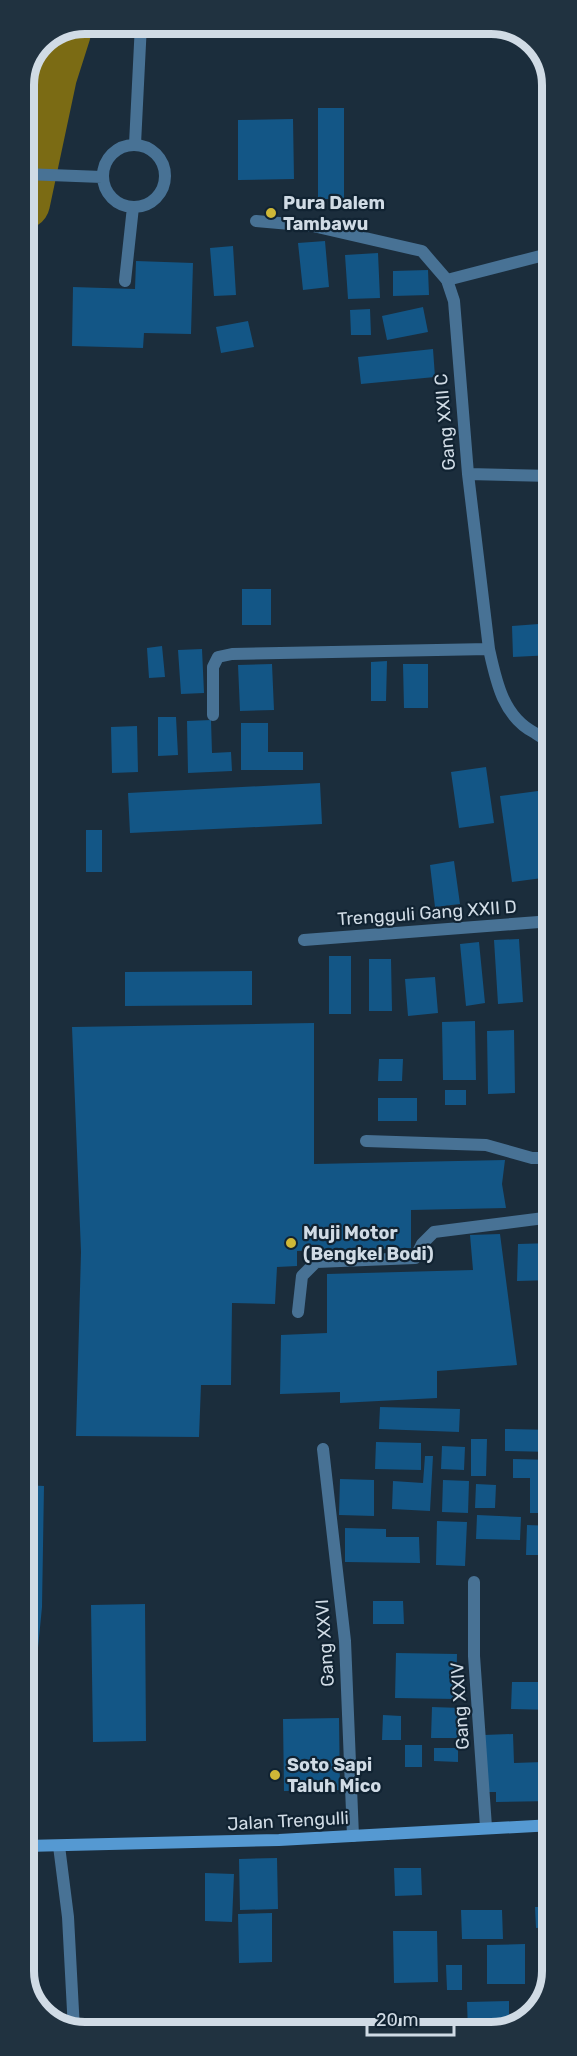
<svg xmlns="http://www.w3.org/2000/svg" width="577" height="2056" viewBox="0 0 577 2056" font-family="Rubik,sans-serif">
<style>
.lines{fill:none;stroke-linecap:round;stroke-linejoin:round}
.river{stroke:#7b6b14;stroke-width:52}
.building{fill:#135686}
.lane{stroke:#487295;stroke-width:12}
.street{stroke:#487295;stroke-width:12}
.secondary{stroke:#5599d2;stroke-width:12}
.poi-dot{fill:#cfb837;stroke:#112332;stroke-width:2}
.labels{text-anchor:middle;stroke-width:4.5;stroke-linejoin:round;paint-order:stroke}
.poi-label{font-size:18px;font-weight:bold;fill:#d0dbe5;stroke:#112332;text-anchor:start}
.street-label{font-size:18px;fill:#d0dbe5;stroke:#112332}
.rim{fill:none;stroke:#d0dbe5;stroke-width:8}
</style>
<rect width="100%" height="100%" fill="#1b2d3c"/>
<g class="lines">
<path class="river" d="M24,203l27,-127 14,-44"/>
</g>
<path class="building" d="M318,108h26v91h-26z
M293,119l1,60 -56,1v-60z
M325,241l4,46 -26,3 -5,-47z
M233,246l3,49 -22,1 -4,-48z
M378,253l2,45 -32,1 -3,-44z
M136,261l57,2 -2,71 -47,-1 -1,15 -71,-2 1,-59 62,2z
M428,270l1,25 -36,1v-25z
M423,307l5,25 -41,8 -5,-24z
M370,309l1,26h-20l-1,-25z
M248,321l6,26 -33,6 -5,-26z
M433,349l2,28 -74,7 -3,-27z
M242,589h29v36h-29z
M552,623v32l-39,2 -1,-31z
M162,646l3,31 -16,1 -2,-30z
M202,649l2,44 -23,1 -3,-44z
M387,661l-1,40h-15v-39z
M272,664l2,46 -34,1 -2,-46z
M403,664h25v44h-24z
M158,717h18l2,38 -20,1z
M211,720l1,33 19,-1 1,19 -44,2 -1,-52z
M241,723h27v29h35v18h-62z
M137,726l1,46 -26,1 -1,-46z
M552,758v47h-4l-2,-46z
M486,767l8,56 -35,5 -8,-56z
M320,783l2,41 -192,9 -2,-40z
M538,791l12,86 -38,5 -12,-86z
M86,830h16v42h-16z
M454,861l6,43 -25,3 -5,-42z
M542,932h10v73h-6z
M519,939l4,63 -25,2 -4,-64z
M479,942l6,61 -19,3 -6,-62z
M329,956h22v58h-22z
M369,959h22l1,52h-23z
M252,971v34l-127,1v-34z
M435,977l3,36 -30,3 -3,-37z
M475,1021l1,59h-33l-1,-58z
M314,1023v141l191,-4 -3,24 4,24 -95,2v38l-114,3v15l-20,1 -2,37 -43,-1 -1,82h-30l-2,52 -123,-1 5,-184 -9,-225z
M514,1030l1,63 -27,1 -1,-63z
M379,1059h24l-1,22h-24z
M445,1090h21v15h-21z
M378,1098h39v23h-39z
M500,1234l17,131 -80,6v27l-97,5v-11l-60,2 1,-59 46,-2v-59l146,-4 -3,-35z
M553,1243v37l-36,1 1,-37z
M380,1407l80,2 -1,23 -80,-3z
M505,1429l48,1v22l-48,-1z
M471,1439h16l-1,37h-15z
M376,1442l45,1v27l-46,-1z
M442,1446l23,1 -1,23 -23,-1z
M425,1456h8l-3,55 -38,-2 1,-28 30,2z
M513,1459l40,1v53h-23v-35h-17z
M340,1479l34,1v36l-35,-1z
M443,1480l26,1 -1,32 -26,-1z
M476,1484l20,1 -1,23h-20z
M25,1485l19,1 -2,121 -15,153z
M477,1515l44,2 -1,23 -44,-1z
M437,1521l30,1 -2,44 -29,-1z
M527,1525l26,1v29h-27z
M345,1528l41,1v8h33l1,26 -75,-1z
M373,1601h30l1,23h-31z
M145,1604l1,137 -53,1 -2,-137z
M396,1653l61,1 -1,45 -61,-1z
M512,1682h41v28l-42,-1z
M432,1707l29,1v30h-30z
M383,1715l18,1v24h-19z
M339,1718l1,72 -56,1 -1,-72z
M513,1734l1,29 29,-1v18h10v21l-57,1v-10h-11l-1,-57z
M405,1745h17v22h-17z
M434,1748h24v14l-24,-1z
M277,1858l1,51 -38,1 -1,-51z
M394,1868h27l1,27 -27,1z
M205,1873l29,1 -2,48 -27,-1z
M535,1907h16l1,20 -16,1z
M461,1910h41l1,29h-41z
M272,1913v49l-33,1 -1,-49z
M393,1931h44l1,51 -44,1z
M525,1944v40h-38v-39z
M446,1965h16v25h-15z
M509,2001v27l-4,2 -37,1 -1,-29z"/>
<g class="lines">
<path class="lane" d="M447,280l105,-27
M366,1141l120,4 46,13h20
M298,1312l4,-36 14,-14 99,-4 7,-14 12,-12 118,-15"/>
<path class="street" d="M135,144l6,-120
M103 176a31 31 0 1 1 62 0a31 31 0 1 1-62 0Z
M24,174l78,3
M256,221l57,5 109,25 25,29 7,21 14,173 21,175c7,32 14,68 46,84 6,4 10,7 17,7
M125,281l8,-74
M468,474l84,2
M213,715v-48l5,-10 14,-3 257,-5
M304,940l248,-19
M323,1449l22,192 8,195
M474,1582v74l12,171
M59,1846l9,71 6,113"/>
<path class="secondary" d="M25,1846l254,-6 274,-15"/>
</g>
<g class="poi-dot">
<circle cx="271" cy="213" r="6"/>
<circle cx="291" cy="1243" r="6"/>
<circle cx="275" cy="1775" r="6"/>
</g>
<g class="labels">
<g class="poi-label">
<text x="283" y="209">Pura Dalem<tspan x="283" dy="21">Tambawu</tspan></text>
<text x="303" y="1239">Muji Motor<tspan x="303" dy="21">(Bengkel Bodi)</tspan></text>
<text x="287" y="1771">Soto Sapi<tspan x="287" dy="21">Taluh Mico</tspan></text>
</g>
<g class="street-label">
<text transform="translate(445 422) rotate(-95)" y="6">Gang XXII C</text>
<text transform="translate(427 913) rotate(-4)" y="6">Trengguli Gang XXII D</text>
<text transform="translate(325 1643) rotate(-94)" y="6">Gang XXVI</text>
<text transform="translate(460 1706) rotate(-94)" y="6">Gang XXIV</text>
<text transform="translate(288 1821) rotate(-3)" y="6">Jalan Trengulli</text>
</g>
</g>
<path d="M0 0H577V2056H0ZM85 34H491A51 51 0 0 1 542 85V1971A51 51 0 0 1 491 2022H85A51 51 0 0 1 34 1971V85A51 51 0 0 1 85 34Z" fill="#203240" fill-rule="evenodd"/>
<path class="rim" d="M85 34H491A51 51 0 0 1 542 85V1971A51 51 0 0 1 491 2022H85A51 51 0 0 1 34 1971V85A51 51 0 0 1 85 34Z"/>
<path d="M367 2026v9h87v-9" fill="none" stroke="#d0dbe5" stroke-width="3"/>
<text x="376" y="2026" font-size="18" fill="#d0dbe5" stroke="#112332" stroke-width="4.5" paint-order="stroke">20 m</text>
</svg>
